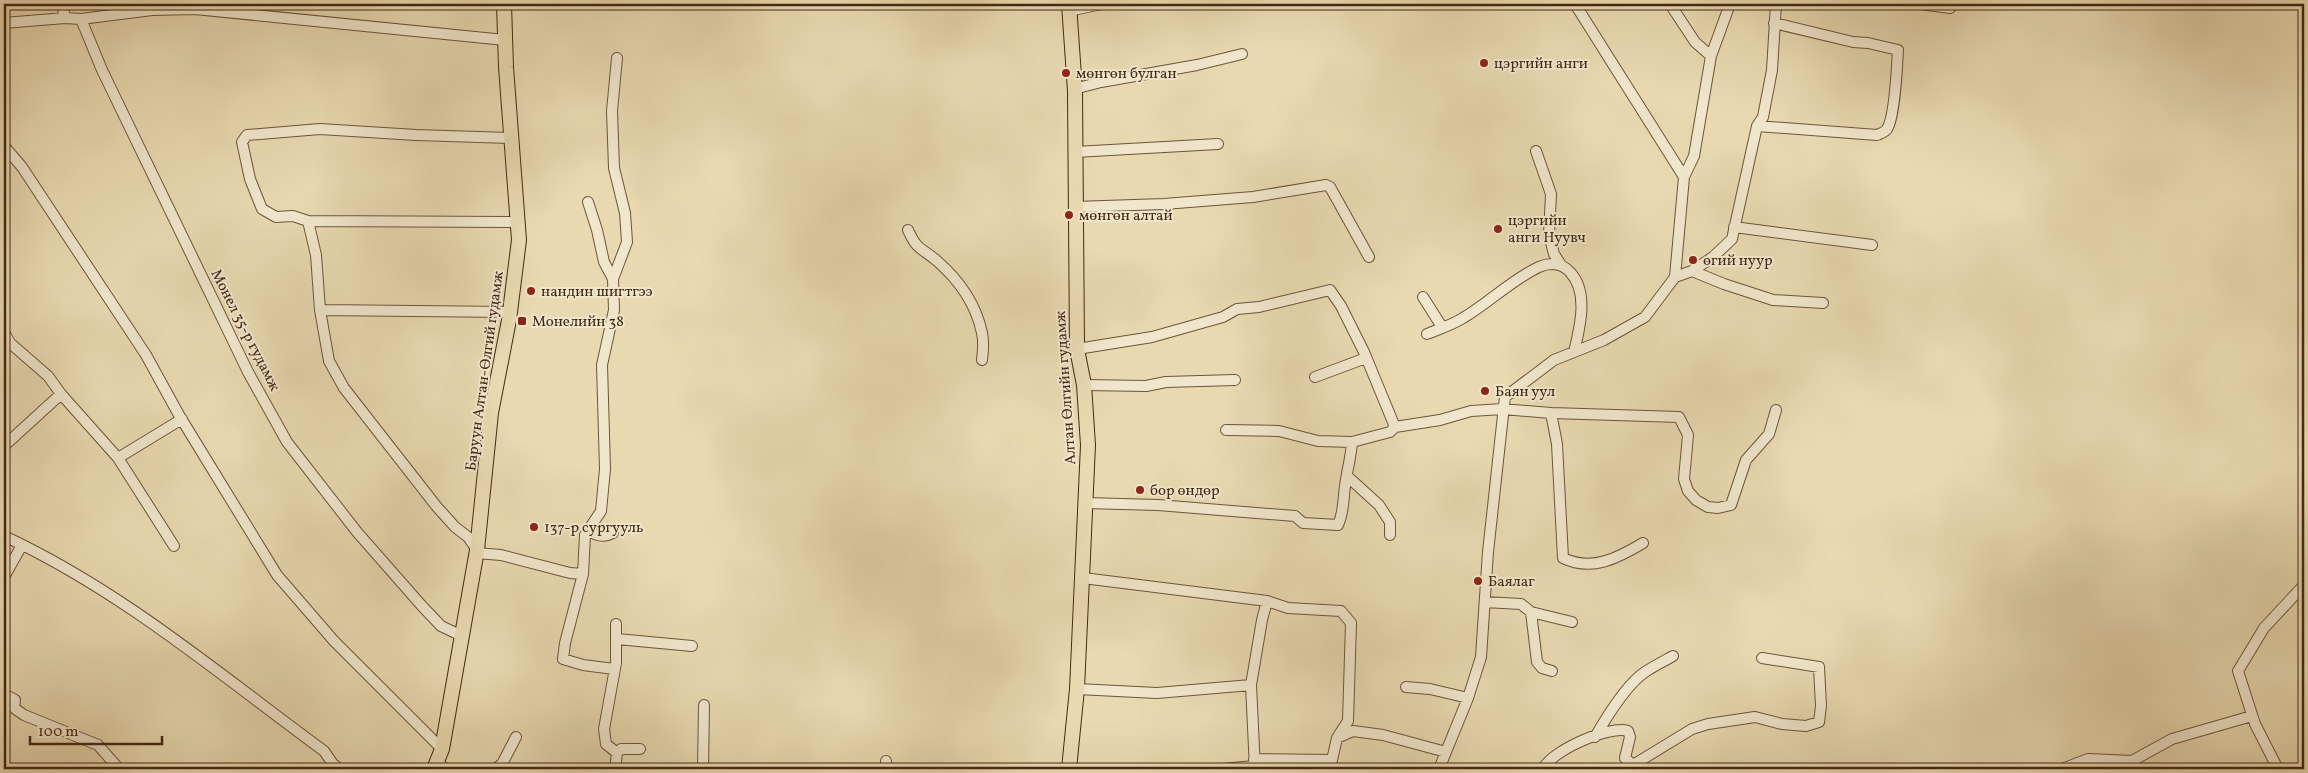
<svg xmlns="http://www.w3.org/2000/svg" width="2308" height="773" viewBox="0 0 2308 773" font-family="Vollkorn,serif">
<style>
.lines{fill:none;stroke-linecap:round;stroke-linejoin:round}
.minor-casing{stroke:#6e543b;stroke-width:12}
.major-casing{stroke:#452814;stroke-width:16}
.minor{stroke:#f0e6cc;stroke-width:10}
.major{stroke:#e8d9b0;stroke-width:14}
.poi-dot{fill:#8f2418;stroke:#f0e6cc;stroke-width:2}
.labels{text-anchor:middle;stroke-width:4;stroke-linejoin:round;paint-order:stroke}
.poi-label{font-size:15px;fill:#452814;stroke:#f0e6cc;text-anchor:start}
.street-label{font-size:15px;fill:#452814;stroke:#f0e6cc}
</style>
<rect width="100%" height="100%" fill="#e8d9b0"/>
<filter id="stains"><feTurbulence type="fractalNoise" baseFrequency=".004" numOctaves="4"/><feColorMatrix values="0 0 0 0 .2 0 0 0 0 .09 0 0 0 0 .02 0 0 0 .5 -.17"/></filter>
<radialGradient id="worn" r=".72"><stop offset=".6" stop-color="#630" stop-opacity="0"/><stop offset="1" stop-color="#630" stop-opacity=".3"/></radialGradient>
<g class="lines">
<defs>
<path id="minor" d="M62,4l3,14 16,1 21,51 146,302 39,70 70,90 65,74 19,20 21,10
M1575,4l109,173 -9,100
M1670,4l25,38 16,14 -17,100 -10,21
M1920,4l30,4
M1069,11l32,-7
M81,19l71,-9 43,-1 310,31
M4,23l61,-5
M1711,56l19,-52
M1074,89l27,-7 96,-17 45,-11
M1757,126l120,9c4,-2 7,-2 10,-6 8,-12 10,-62 11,-79l-30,-7 -15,-1 -79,-19
M4,146l18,21 124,188 33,60 98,160 57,66 108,108
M1536,151l15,43 -2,40 5,20 7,11
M1075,152l143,-8
M1074,207l90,-3 89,-7 73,-12 4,2 39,70
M308,221l211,1
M1734,227l138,18
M908,230c9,20 12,17 28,30 22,19 40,44 46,73 2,8 1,19 0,27
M1692,271l32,13 49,16 50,3
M613,279l14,-37 -2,-29 -11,-45 -2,-57 5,-53
M1423,297l19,30
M320,310l190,2
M4,332l6,11 38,33 13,18 57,64 56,88
M1427,334c12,-5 25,-9 36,-16 26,-15 48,-38 76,-51 11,-5 23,-4 31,5 19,20 10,55 4,80
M1077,349l75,-12 71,-20 14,-8 22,-2 71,-17 11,16 23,46 31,75 -5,5 -38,10 -34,-1 -39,-10 -53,-1
M1315,377l51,-19
M1084,385l62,1 20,-4 69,-2
M1551,413l128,4 9,18 -4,44 4,12 8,9 12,7 10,1 13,-3 15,-45 23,-26 7,-24
M1395,427l45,-7 31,-9 32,-2 48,4 6,31 6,114c29,14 55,0 80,-15
M4,446l57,-52
M118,458l64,-39
M1347,476l32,29 11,17v13
M1085,503l73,2 137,11 8,7 35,2c6,-13 5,-25 7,-39 2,-16 6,-28 7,-44
M588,530c8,6 16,8 25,3
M4,536c118,55 215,138 320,215l9,13 7,5
M477,550l-9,-13 -13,-10 -18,-20 -93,-119 -15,-27 -9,-51 -4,-55 -8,-34 -15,-5 -17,1 -14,-8 -12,-30 -8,-37 5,-7 73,-6 96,6 95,3
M476,553l25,2 69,18 13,1 -18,69 -2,16 20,6 31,4
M583,574l2,-39 16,-24 4,-42 -3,-104 12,-55 -1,-31 -9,-17 -7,-32 -9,-28
M4,577l18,-32
M1083,578l184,23 21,7 53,3 10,12 -3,98 -11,17
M1485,602l36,2 10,8 41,10
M1531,612l6,50 5,6 10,3
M617,639l75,7
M1406,687l24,2 38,9
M1077,689l80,4 94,-8
M4,694l11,6 -1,8 10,7 74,30 21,24
M1595,737c11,-19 32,-53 50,-65 9,-6 19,-11 28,-16
M617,753l4,-4h19
M1254,759l78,1 5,-22 16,-7 30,4 63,17
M886,761v8
M437,764l10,5
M495,769l7,-5 14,-27
M615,769l2,-16 -11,-9 -2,-15 12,-66v-39
M703,769l1,-64
M1223,769l31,-3
M1255,769l-4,-84 11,-65 5,-19
M1439,769l29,-71 13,-41 7,-105 17,-155 49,-37 50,-20 41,-23 30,-40 17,-6 21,-14 19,-18 21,-95 4,-18 6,-9 9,-47 4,-66
M1543,769c8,-18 66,-44 85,-38l2,6 -5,21 8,7 59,-36 16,-5 47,-7 27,7 24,2 13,-4 2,-16 -2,-39 -57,-9
M2062,769l26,-10 44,2 40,-22 80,-23
M2278,769l-23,-45 -17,-53 26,-43 40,-43"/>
<path id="major" d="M434,769l8,-20 35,-199 14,-137 18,-93 10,-80 -13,-173 -2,-63
M1069,769l8,-80 11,-244 -4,-60 -7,-36 -2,-258 -6,-87"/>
</defs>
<use href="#minor" class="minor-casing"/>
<use href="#major" class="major-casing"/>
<use href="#minor" class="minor"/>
<use href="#major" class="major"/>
</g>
<g class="poi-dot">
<circle cx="1484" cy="63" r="5"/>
<circle cx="1066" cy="73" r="5"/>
<circle cx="1069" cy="215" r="5"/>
<circle cx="1498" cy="229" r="5"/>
<circle cx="1693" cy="260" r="5"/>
<circle cx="531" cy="291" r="5"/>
<rect x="517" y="316" width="10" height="10" rx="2.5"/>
<circle cx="1485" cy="391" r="5"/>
<circle cx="1140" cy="490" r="5"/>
<circle cx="534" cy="527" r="5"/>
<circle cx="1478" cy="581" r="5"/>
</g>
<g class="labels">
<g class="poi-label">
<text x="1494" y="68">цэргийн анги</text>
<text x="1076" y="78">мөнгөн булган</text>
<text x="1079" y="220">мөнгөн алтай</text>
<text x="1508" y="225">цэргийн<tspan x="1508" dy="17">анги Нуувч</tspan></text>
<text x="1703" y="265">өгий нуур</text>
<text x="541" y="296">нандин шигтгээ</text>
<text x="532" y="326">Монелийн 38</text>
<text x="1495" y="396">Баян уул</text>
<text x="1150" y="495">бор өндөр</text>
<text x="544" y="532">137-р сургууль</text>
<text x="1488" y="586">Баялаг</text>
</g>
<g class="street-label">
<text transform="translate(246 330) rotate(63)" y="5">Монел 35-р гудамж</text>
<text transform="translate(484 371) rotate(-82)" y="5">Баруун Алтан-Өлгий гудамж</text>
<text transform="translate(1065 388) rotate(-94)" y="5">Алтан Өлгийн гудамж</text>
</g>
</g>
<rect width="2308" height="773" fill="none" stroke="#e8d9b0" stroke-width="20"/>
<rect x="5" y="5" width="2298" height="763" fill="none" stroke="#452814" stroke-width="2.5"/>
<rect x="10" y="10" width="2288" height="753" fill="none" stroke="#452814"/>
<path d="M30 736v8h132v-8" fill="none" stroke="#452814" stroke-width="2.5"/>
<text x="38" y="736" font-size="15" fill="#452814" stroke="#f0e6cc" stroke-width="4" paint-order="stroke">100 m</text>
<rect width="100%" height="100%" filter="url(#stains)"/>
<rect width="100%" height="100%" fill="url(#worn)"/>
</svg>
